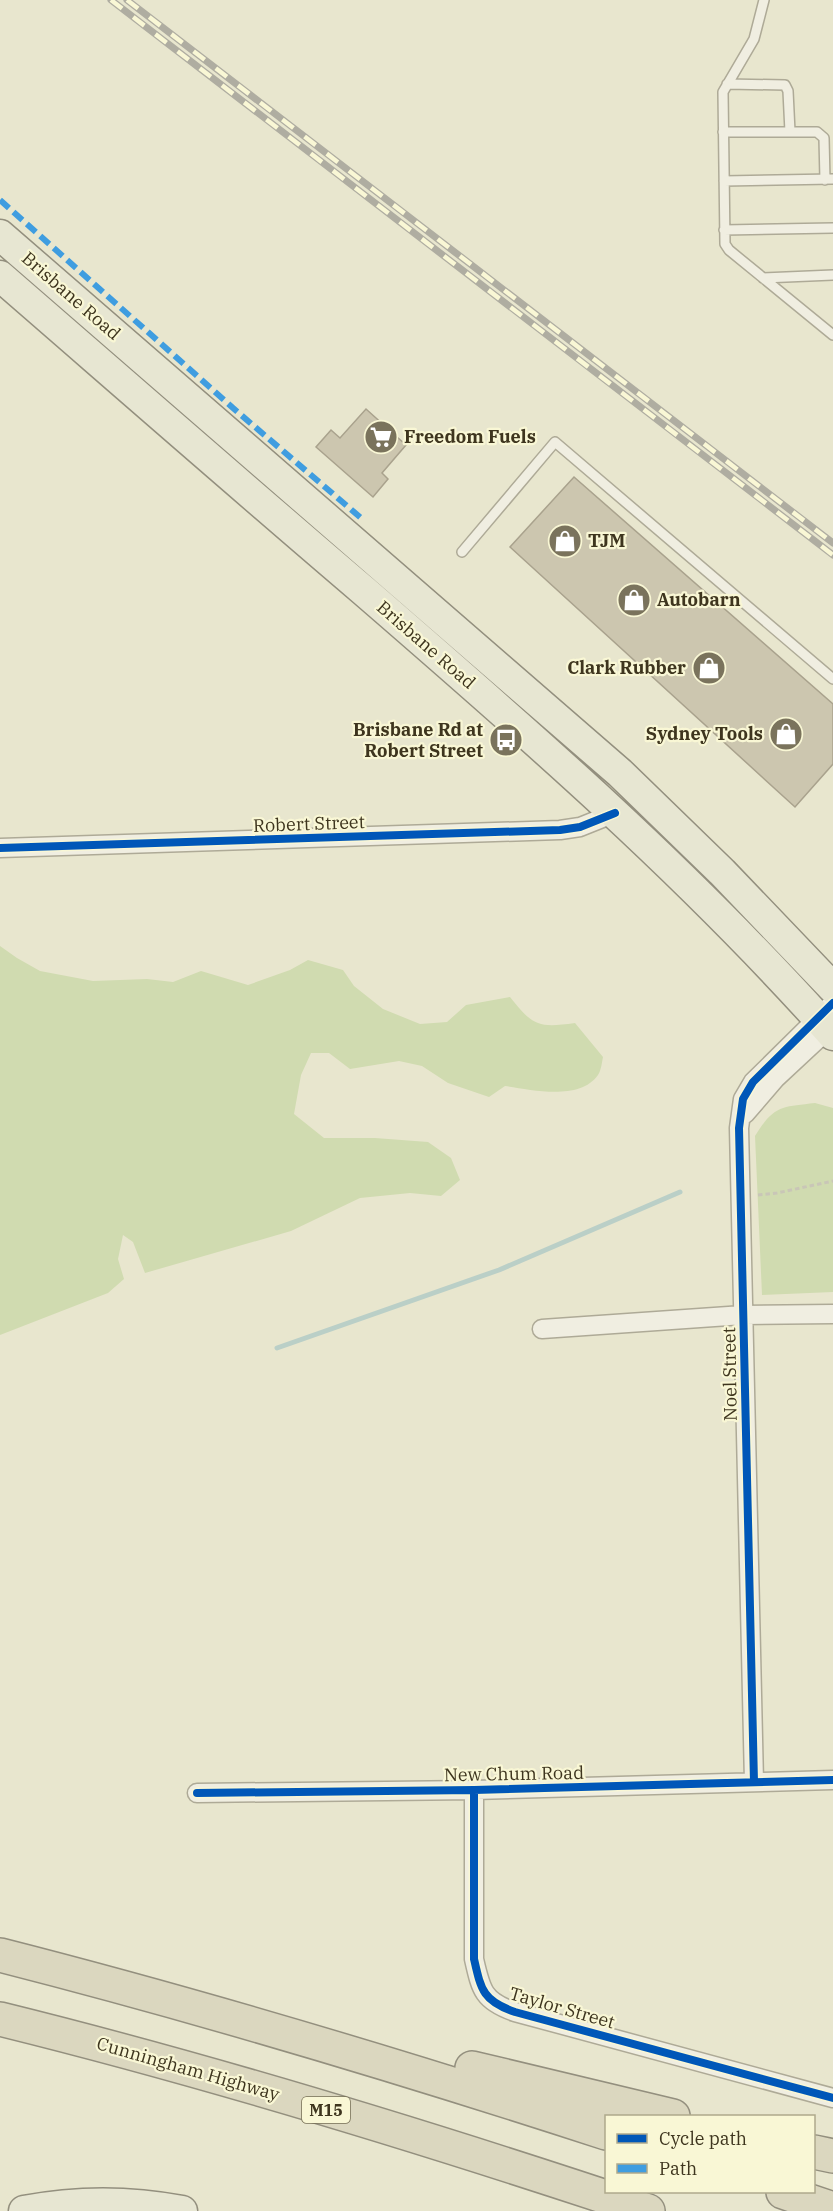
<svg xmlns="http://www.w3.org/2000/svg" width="833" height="2211" viewBox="0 0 833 2211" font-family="'IBM Plex Serif',serif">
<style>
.green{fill:#d0dbb0}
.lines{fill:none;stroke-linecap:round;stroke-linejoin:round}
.stream{stroke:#bacfc7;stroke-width:5}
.building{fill:#ccc6af;stroke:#a9a28d;stroke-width:1.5}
.service-casing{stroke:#aeaa97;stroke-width:12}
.minor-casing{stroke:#aeaa97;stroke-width:21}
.primary-casing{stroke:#938f7e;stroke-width:33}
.motorway-casing{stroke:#938f7e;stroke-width:36}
.path{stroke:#c9c6b7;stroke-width:3;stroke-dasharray:4.5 3;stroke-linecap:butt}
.service{stroke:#f0eee1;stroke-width:9}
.minor{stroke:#f0eee1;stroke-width:18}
.primary{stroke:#e7e6d2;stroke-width:30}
.motorway{stroke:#dbd7bf;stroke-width:33}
.rail-casing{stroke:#afada1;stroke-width:7}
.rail{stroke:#f9f7d5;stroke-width:4.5;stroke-dasharray:14;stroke-linecap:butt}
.quiet{stroke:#3f9de0;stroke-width:6;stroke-dasharray:12 6;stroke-linecap:butt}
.cycleway-casing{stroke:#f9f7d5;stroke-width:11}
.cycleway{stroke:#0057b8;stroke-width:8}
.labels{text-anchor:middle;stroke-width:4.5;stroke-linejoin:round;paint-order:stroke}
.shield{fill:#f9f7d5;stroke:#766f55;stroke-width:1.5}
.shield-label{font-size:16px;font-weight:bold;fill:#3e351e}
.street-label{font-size:18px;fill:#3e351e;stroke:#f9f7d5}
.poi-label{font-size:18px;font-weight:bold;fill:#3e351e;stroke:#f9f7d5;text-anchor:start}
</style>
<rect width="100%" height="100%" fill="#e8e6ce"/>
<path class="green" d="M0,946l17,12 23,13 53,10 54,-2 26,3 28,-11 47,14 42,-15 18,-10 35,10 11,16 29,23 37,15 27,-2 19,-17 44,-8c23,29 28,31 65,26l28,34c-1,5 -2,14 -5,18 -18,26 -66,15 -93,11l-16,11 -41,-14 -26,-17 -23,-5 -49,8 -21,-16h-18l-10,22 -7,39 30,24h51l53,4 23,16 9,22 -19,16 -31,-3 -50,5 -69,33 -146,42 -12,-31 -10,-7 -5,24 6,20 -16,14 -108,42z
M815,1103l18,5v184l-71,3 -7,-159c19,-31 27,-29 60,-33z"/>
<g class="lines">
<path class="stream" d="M277,1348l222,-78 181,-78"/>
</g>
<path class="building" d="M366,409l40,36 -24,28 6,6 -15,18 -57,-50 15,-17 9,8z
M574,477l259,227v60l-38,43 -285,-260z"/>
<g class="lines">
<defs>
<path id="service" d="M764,0l-10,39 -31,53 2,152 4,6 104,85
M727,84l58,1 3,6 2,41
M723,132h94l7,6 1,42
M724,181l109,-2
M724,230l109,-2
M763,278l70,-3
M462,552l93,-110 278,237"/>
<path id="minor" d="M0,848l560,-18 20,-3 35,-14
M745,1114l31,-36 57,-53
M542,1329l201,-14 90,-1
M754,1782l-15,-654 4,-29 10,-17 80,-79
M474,1790v169c7,31 9,42 41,53l318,86
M197,1793l277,-3 359,-10"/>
<path id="primary" d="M0,235l620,538 102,99 111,116
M0,276c121,105 242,211 364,315 163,141 326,283 469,444
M24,2211c52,-10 106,-10 158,0"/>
<path id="motorway" d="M0,1955c204,52 406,113 606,178
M0,2019c219,54 435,121 648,192
M472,2068l201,48
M814,2152l19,4
M783,2192l50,17"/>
</defs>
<use href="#service" class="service-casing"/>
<use href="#minor" class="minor-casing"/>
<use href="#primary" class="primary-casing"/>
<use href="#motorway" class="motorway-casing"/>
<path class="path" d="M758,1195l19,-2 56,-12"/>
<use href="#service" class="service"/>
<use href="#minor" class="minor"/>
<use href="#primary" class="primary"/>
<use href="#motorway" class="motorway"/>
<defs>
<path id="rail" d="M111,0l722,555
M127,0l706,543"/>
</defs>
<use href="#rail" class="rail-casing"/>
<use href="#rail" class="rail"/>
<path class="quiet" d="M0,200l233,208 128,110"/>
<defs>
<path id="cycleway" d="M0,848l560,-18 20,-3 35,-14
M754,1782l-15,-654 4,-29 10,-17 80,-79
M474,1790v169c7,31 9,42 41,53l318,86
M197,1793l277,-3 359,-10"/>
</defs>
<use href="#cycleway" class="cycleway-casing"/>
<use href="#cycleway" class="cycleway"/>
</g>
<defs>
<symbol id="supermarket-disc" viewBox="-11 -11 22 22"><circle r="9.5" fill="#7a735c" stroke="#f9f7d5"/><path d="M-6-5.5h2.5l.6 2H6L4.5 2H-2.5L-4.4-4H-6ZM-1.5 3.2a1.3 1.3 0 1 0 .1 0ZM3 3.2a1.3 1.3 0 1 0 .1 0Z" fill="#fff"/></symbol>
<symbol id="shop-disc" viewBox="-11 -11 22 22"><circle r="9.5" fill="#7a735c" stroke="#f9f7d5"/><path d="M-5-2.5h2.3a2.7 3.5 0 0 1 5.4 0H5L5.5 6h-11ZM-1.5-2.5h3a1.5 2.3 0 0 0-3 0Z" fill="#fff"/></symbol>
<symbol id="bus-disc" viewBox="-11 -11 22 22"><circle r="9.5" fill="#7a735c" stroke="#f9f7d5"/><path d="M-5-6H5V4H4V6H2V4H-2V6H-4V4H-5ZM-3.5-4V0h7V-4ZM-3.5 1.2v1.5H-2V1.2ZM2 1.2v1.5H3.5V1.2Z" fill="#fff"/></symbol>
</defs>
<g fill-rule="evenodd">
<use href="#supermarket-disc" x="362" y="418" width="38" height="38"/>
<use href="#shop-disc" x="546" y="522" width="38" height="38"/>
<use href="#shop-disc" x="615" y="581" width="38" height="38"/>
<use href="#shop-disc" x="690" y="649" width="38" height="38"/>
<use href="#shop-disc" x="767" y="715" width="38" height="38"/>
<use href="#bus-disc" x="487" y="721" width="38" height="38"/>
</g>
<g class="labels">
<rect class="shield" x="302" y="2097" width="48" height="26" rx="4.5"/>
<g class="shield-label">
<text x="326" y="2116">M15</text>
</g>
<g class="street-label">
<text transform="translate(71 296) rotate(41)" y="6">Brisbane Road</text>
<text transform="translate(426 645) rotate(41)" y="6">Brisbane Road</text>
<text transform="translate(309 824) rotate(-2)" y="6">Robert Street</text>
<text transform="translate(730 1374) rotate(-91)" y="6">Noel Street</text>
<text transform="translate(514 1774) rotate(-1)" y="6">New Chum Road</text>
<text transform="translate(562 2008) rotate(16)" y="6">Taylor Street</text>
<text transform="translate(188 2069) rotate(16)" y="6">Cunningham Highway</text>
</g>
<g class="poi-label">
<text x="404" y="443">Freedom Fuels</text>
<text x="588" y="547">TJM</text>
<text x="657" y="606">Autobarn</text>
<text x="686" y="674" text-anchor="end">Clark Rubber</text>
<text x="483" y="736" text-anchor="end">Brisbane Rd at<tspan x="483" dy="21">Robert Street</tspan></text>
<text x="763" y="740" text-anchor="end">Sydney Tools</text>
</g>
</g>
<rect x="605" y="2115" width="210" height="78" fill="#f9f7d5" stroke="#aea98c" stroke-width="1.5"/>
<rect x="617" y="2134" width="30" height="9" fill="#0057b8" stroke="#aea98c" stroke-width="1.5"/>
<text x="659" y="2145" font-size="18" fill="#3e351e">Cycle path</text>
<rect x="617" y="2164" width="30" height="9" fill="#3f9de0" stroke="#aea98c" stroke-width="1.5"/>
<text x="659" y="2175" font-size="18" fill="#3e351e">Path</text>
</svg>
